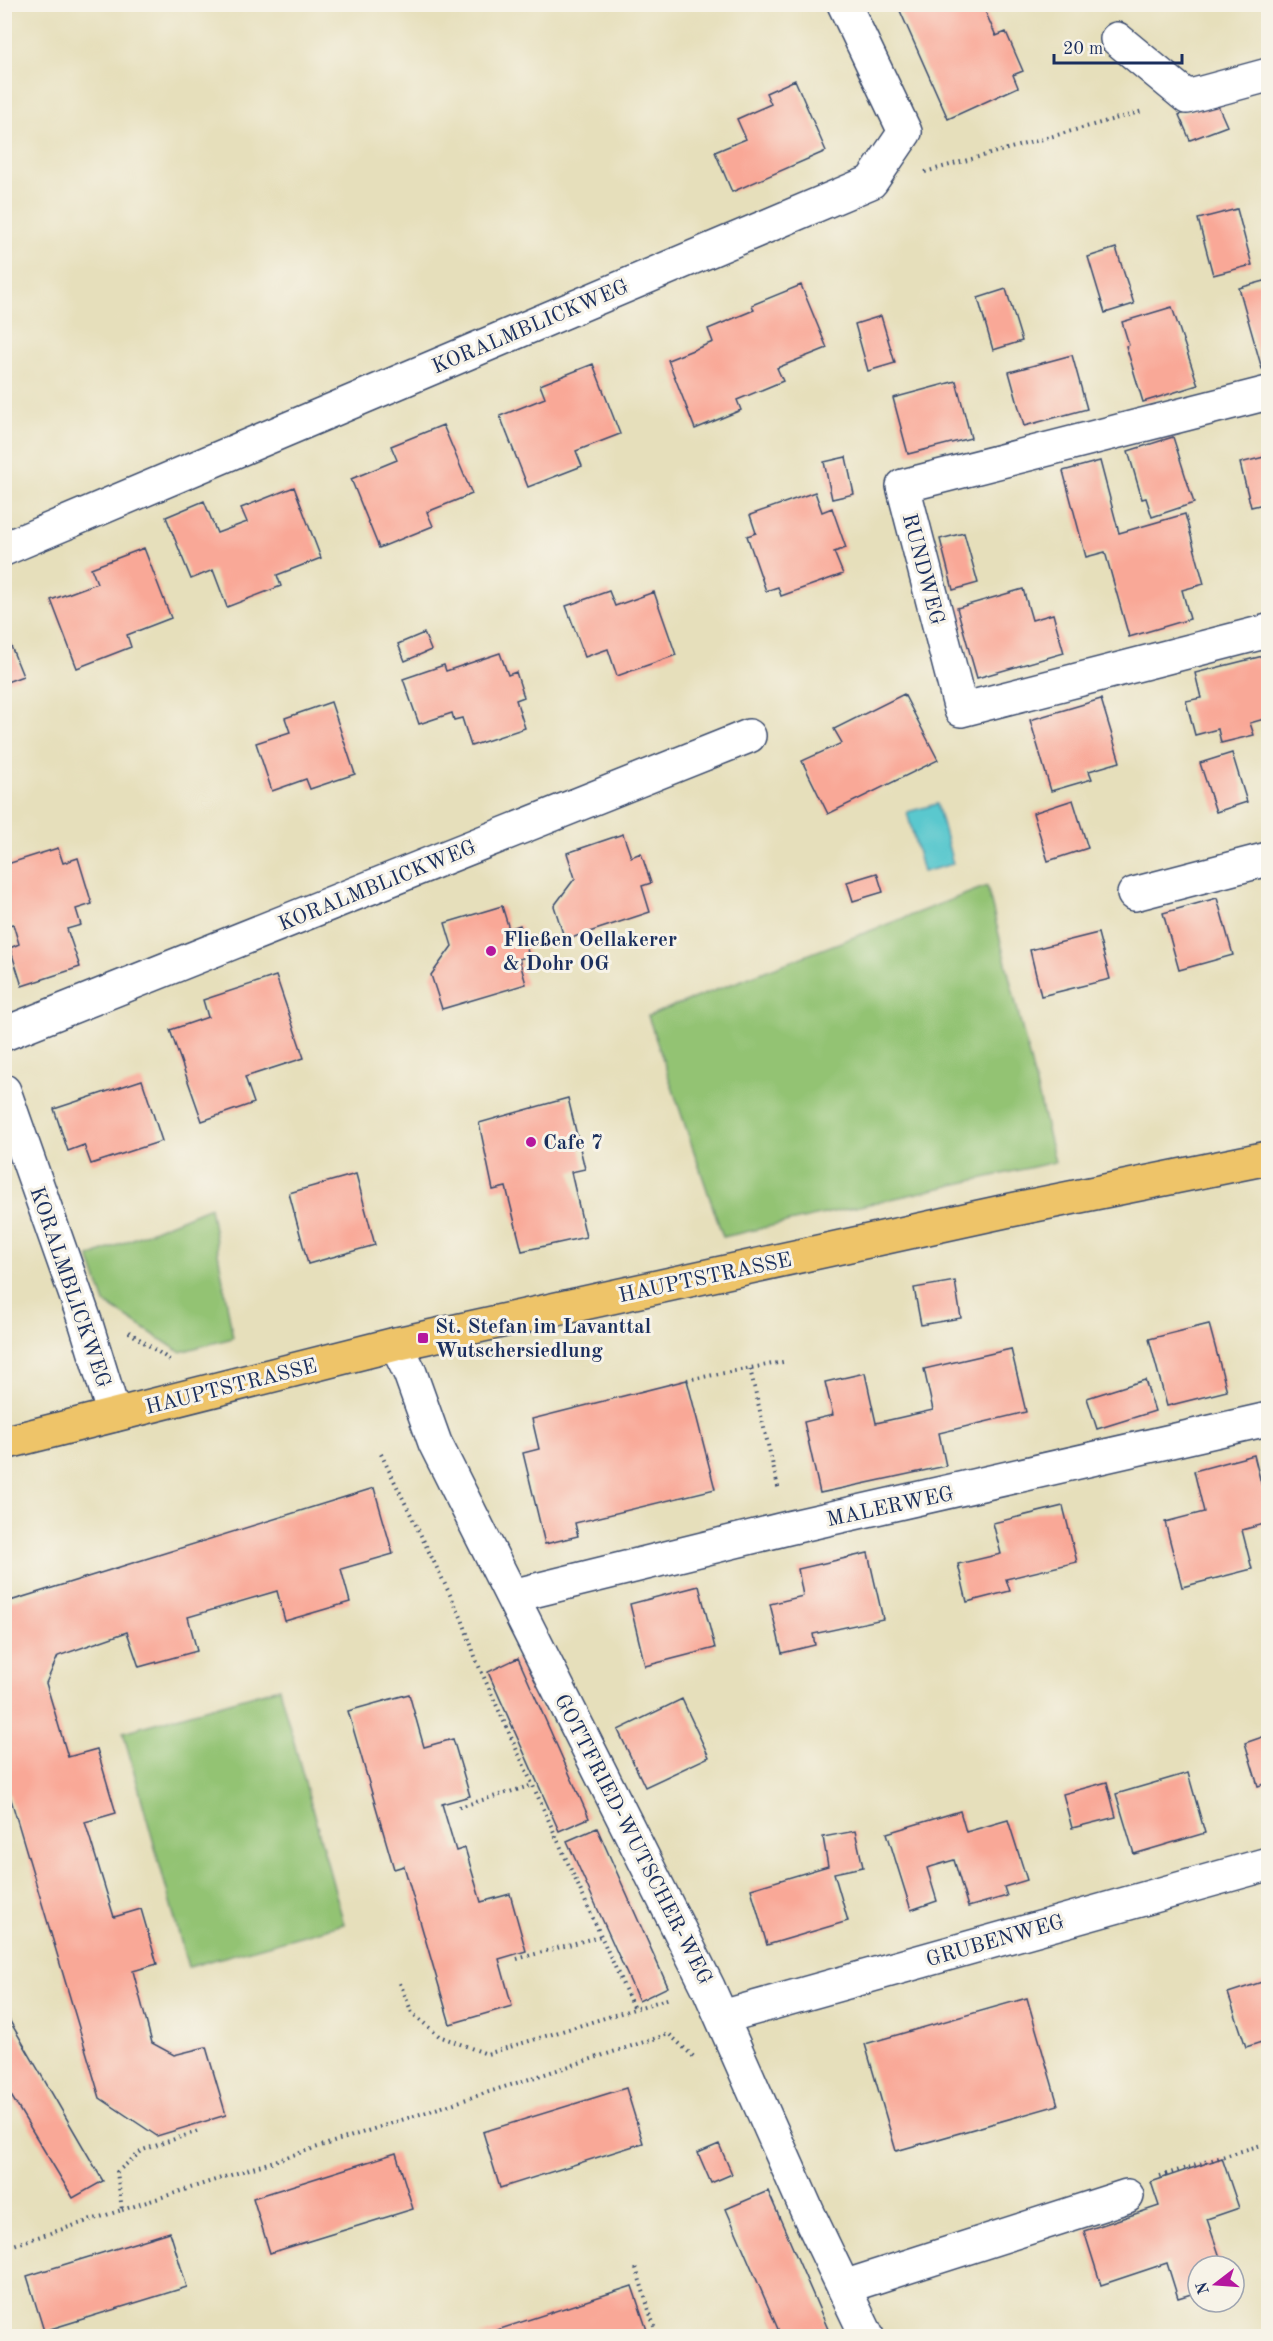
<svg xmlns="http://www.w3.org/2000/svg" width="1273" height="2341" viewBox="0 0 1273 2341" font-family="'Old Standard TT',serif">
<style>
.green{fill:#93c373;stroke:#577968;stroke-width:1.5}
.water{fill:#5ac8ce;stroke:#3a7c96;stroke-width:1.5}
.building{fill:#f9a897}
.lines{fill:none;stroke-linecap:round;stroke-linejoin:round}
.minor-casing{stroke:#39496c;stroke-width:36}
.major-casing{stroke:#39496c;stroke-width:36}
.path{stroke:#39496c;stroke-width:4;stroke-dasharray:1.5 4.5;stroke-linecap:butt}
.minor{stroke:#fff;stroke-width:33}
.major{stroke:#eec469;stroke-width:33}
.poi-dot{fill:#b5179e;stroke:#f7f3e8;stroke-width:2}
.labels{text-anchor:middle;stroke-width:6;stroke-linejoin:round;paint-order:stroke}
.street-label{font-size:21px;fill:#1b2f5e;stroke:#f7f3e8}
.poi-label{font-size:21px;font-weight:bold;fill:#1b2f5e;stroke:#f7f3e8;text-anchor:start}
</style>
<rect width="100%" height="100%" fill="#f7f3e8"/>
<filter id="ink" filterUnits="userSpaceOnUse"><feTurbulence type="fractalNoise" baseFrequency=".0167" numOctaves="2"/><feDisplacementMap in="SourceGraphic" scale="12" xChannelSelector="R" yChannelSelector="G"/><feConvolveMatrix kernelMatrix="1 2 1 2 8 2 1 2 1" color-interpolation-filters="sRGB"/></filter>
<filter id="wash" filterUnits="userSpaceOnUse"><feTurbulence type="fractalNoise" baseFrequency=".008" numOctaves="4" result="noise"/><feDisplacementMap in="SourceGraphic" scale="24" xChannelSelector="R" yChannelSelector="G"/><feGaussianBlur stdDeviation="1.35" result="paint"/><feColorMatrix in="noise" values="0 0 0 0 0 0 0 0 0 0 0 0 0 0 0 0 0 1.4 0 .05"/><feComposite in="paint" operator="in"/></filter>
<g filter="url(#wash)">
<rect width="100%" height="100%" fill="#e6dfbb"/>
<path class="green" d="M987,886l68,276 -332,75 -75,-221z
M210,1207l23,131 -53,14 -75,-49 -16,-46z
M279,1688l65,236 -156,43 -65,-235z"/>
<path class="water" d="M937,804l16,60 -30,8 -16,-60z"/>
<g id="blocks">
<path class="building" d="M897,4h85l14,32 10,-4 17,39 -10,4 5,12 -70,32z
M795,80l31,71 -94,41 -17,-40 31,-13 -9,-20 34,-15 -5,-11z
M1216,101l11,25 -37,14 -11,-25z
M1237,209l15,56 -39,10 -15,-56z
M1116,248l18,56 -29,9 -17,-56z
M1268,280v88l-6,1 -23,-81z
M801,285l26,63 -50,20 6,13 -46,19 4,10 -46,19 -27,-69 45,-18 -5,-13 46,-19 -2,-5z
M1006,289l16,52 -29,9 -15,-52z
M1172,307l26,78 -55,17 -17,-56 3,-1 -7,-23z
M881,316l14,47 -27,8 -13,-47z
M1072,355l15,54 -63,17 -15,-54z
M593,364l27,70 -44,17 6,15 -54,21 -28,-71 45,-18 -5,-13z
M956,381l15,57 -63,16 -15,-56z
M443,425l29,69 -45,18 6,14 -54,22 -28,-69 46,-19 -6,-14z
M1173,437l21,66 -42,14 -6,-19 -4,1 -14,-48z
M1268,456v47l-17,4 -11,-44z
M846,457l8,37 -22,5 -8,-37z
M1100,461l19,72 66,-19 19,70 -22,6 8,29 -61,18 -24,-85 -19,5 -23,-86z
M294,487l27,71 -44,17 4,11 -54,21 -14,-37 -22,9 -25,-62 38,-16 13,32 30,-11 -6,-14z
M815,492l7,20 10,-4 14,40 -12,4 9,22 -62,22 -3,-9 -12,4 -19,-55 9,-3 -6,-18z
M964,533l14,50 -25,7 -13,-51z
M144,548l27,70 -44,17 4,12 -54,21 -26,-68 46,-17 -6,-15z
M1023,589l9,31 21,-6 11,39 -87,25 -20,-70z
M609,591l6,15 39,-14 22,63 -59,21 -9,-27 -23,8 -19,-51z
M4,629l19,47 -19,7z
M424,633l7,17 -26,11 -7,-17z
M500,653l8,22 8,-3 8,25 -8,3 9,28 -54,18 -9,-28 -8,2 -2,-7 -33,11 -16,-45 41,-14 2,6z
M1263,656l5,21v41l-18,5 4,12 -33,8 -3,-14 -23,6 -9,-34 15,-3 -6,-25z
M904,694l34,66 -110,54 -26,-53 40,-18 -8,-14z
M1101,699l19,63 -31,9 3,8 -41,12 -21,-71z
M331,702l24,72 -45,15 -4,-10 -34,12 -16,-48 34,-11 -5,-14z
M1232,753l15,49 -31,10 -16,-49z
M1073,800l15,48 -40,13 -15,-48z
M623,834l8,23 10,-4 10,30 -9,3 8,26 -85,28 -11,-34 21,-28 -8,-25z
M58,848l5,15 15,-5 14,46 -16,5 5,16 -14,4 13,38 -58,19 -12,-38 9,-4 -6,-20 -9,2v-61z
M877,873l6,19 -30,9 -6,-19z
M1217,898l16,57 -54,15 -16,-57z
M502,906l7,23 11,-4 9,31 -10,3 7,25 -84,25 -11,-34 21,-29 -7,-23z
M1098,933l12,46 -69,17 -11,-46z
M276,976l28,82 -59,19 9,26 -52,18 -32,-91 38,-13 -5,-17z
M142,1080l20,61 -71,23 -7,-19 -16,6 -14,-42z
M568,1098l17,71 -14,3 15,65 -64,14 -16,-64 -13,3 -14,-67z
M356,1174l19,71 -67,19 -19,-71z
M955,1281l6,37 -40,7 -7,-37z
M1209,1324l18,67 -60,15 -18,-67z
M1011,1349l15,63 -87,21 7,33 -126,27 -16,-71 29,-7 -8,-33 40,-9 11,50 57,-13 -9,-41z
M687,1380l28,109 -140,34 3,13 -33,8 -22,-91 16,-4 -7,-30z
M1145,1380l10,31 -58,18 -10,-31z
M1254,1455l14,56v12l-26,7 10,39 -70,18 -17,-65 39,-10 -10,-41z
M374,1488l19,66 -52,15 9,33 -65,19 -8,-30 -89,26 9,34 -58,16 -12,-35 -69,24 -12,27 22,74 29,-8 19,64 -31,9 29,95 27,-8 16,55 -24,7 19,72 22,12 32,-8 20,68 -69,21 -57,-38 -96,-322v-170l3,-4z
M1063,1506l14,56 -71,17 4,12 -43,11 -9,-38 43,-10 -8,-31z
M868,1553l15,66 -70,15 2,11 -33,8 -12,-49 33,-8 -5,-27z
M699,1586l16,62 -70,18 -15,-62z
M518,1658l71,160 -30,13 -71,-159z
M409,1694l15,53 29,-8 17,57 -28,8 14,47 9,-3 16,54 29,-8 16,57 -27,8 13,47 -62,18 -46,-158 -10,3 -46,-158z
M682,1699l27,58 -64,30 -27,-57z
M1268,1735v48l-10,3 -13,-43z
M1188,1773l17,60 -71,21 -18,-60z
M1107,1782l9,35 -44,11 -9,-34z
M960,1811l6,21 42,-12 19,60 -23,7 3,9 -39,11 -14,-47 -27,8 10,33 -26,9 -24,-77z
M597,1828l71,159 -29,14 -72,-160z
M855,1831l8,36 -29,6 14,48 -81,24 -16,-56 77,-23 -5,-29z
M1268,1980v60l-22,7 -18,-54z
M1027,1998l31,107 -162,46 -31,-107z
M4,2011l99,170 -30,17 -69,-114z
M626,2088l17,55 -143,45 -17,-56z
M719,2144l13,30 -21,9 -13,-30z
M396,2153l17,56 -143,44 -17,-55z
M1222,2158l17,50 -32,11 16,47h-25v26l-20,6 -11,-35 -66,22 -17,-54 75,-25 -8,-24z
M768,2191l63,145h-50l-55,-127z
M170,2232l17,55 -143,44 -17,-55z
M632,2286l17,50h-170z"/>
</g>
</g>
<g filter="url(#ink)">
<use href="#blocks" fill-opacity="0" stroke="#39496c" stroke-width="1.5"/>
<g class="lines">
<defs>
<path id="minor" d="M1117,39l70,58 81,-22
M1268,393l-365,93 58,224 307,-79
M4,549l867,-367 34,-50 -61,-128
M1134,894l134,-35
M4,1034l745,-298
M4,1091l82,233 28,91
M396,1344l14,29 25,70 273,544 100,226 59,123
M512,1596l276,-68 480,-109
M722,2017l546,-153
M844,2287l283,-91"/>
<path id="major" d="M4,1443l392,-99 610,-133 262,-53"/>
</defs>
<use href="#minor" class="minor-casing"/>
<use href="#major" class="major-casing"/>
<path class="path" d="M925,172l218,-61
M129,1332l41,28
M750,1369l29,122
M687,1380l96,-18
M381,1454l81,165 15,43 157,347
M459,1807l74,-22
M517,1959l84,-23
M400,1983l12,30 27,23 48,18 183,-56
M1160,2176l108,-33
M122,2210l547,-176 27,25
M4,2248l118,-38 -5,-38 26,-22 58,-20
M636,2268l21,68"/>
<use href="#minor" class="minor"/>
<use href="#major" class="major"/>
</g>
</g>
<g class="poi-dot">
<circle cx="491" cy="951" r="6"/>
<circle cx="531" cy="1142" r="6"/>
<rect x="417" y="1332" width="12" height="12" rx="3"/>
</g>
<g class="labels">
<g class="street-label">
<text transform="translate(530 326) rotate(-23)" y="7">KORALMBLICKWEG</text>
<text transform="translate(924 569) rotate(75)" y="7">RUNDWEG</text>
<text transform="translate(377 885) rotate(-22)" y="7">KORALMBLICKWEG</text>
<text transform="translate(705 1277) rotate(-12)" y="7">HAUPTSTRASSE</text>
<text transform="translate(71 1287) rotate(71)" y="7">KORALMBLICKWEG</text>
<text transform="translate(231 1386) rotate(-14)" y="7">HAUPTSTRASSE</text>
<text transform="translate(890 1506) rotate(-12)" y="7">MALERWEG</text>
<text transform="translate(634 1839) rotate(63)" y="7">GOTTFRIED-WUTSCHER-WEG</text>
<text transform="translate(995 1940) rotate(-16)" y="7">GRUBENWEG</text>
</g>
<g class="poi-label">
<text x="503" y="946">Fließen Oellakerer<tspan x="503" dy="24">&amp; Dohr OG</tspan></text>
<text x="543" y="1149">Cafe 7</text>
<text x="435" y="1333">St. Stefan im Lavanttal<tspan x="435" dy="24">Wutschersiedlung</tspan></text>
</g>
</g>
<rect width="1273" height="2341" fill="none" stroke="#f7f3e8" stroke-width="24"/>
<g transform="translate(1216 2284) rotate(253)"><circle r="28" fill="#f7f3e8" stroke="#9fa5b1" stroke-width="1.5"/>
<path d="M0-4.5L10 22L0 15L-10 22Z" fill="#b5179e"/>
<text y="-9" font-size="16" font-weight="bold" text-anchor="middle" fill="#1b2f5e">N</text>
</g>
<path d="M1054 54v9h128v-9" fill="none" stroke="#1b2f5e" stroke-width="3"/>
<text x="1063" y="54" font-size="18" fill="#1b2f5e" stroke="#f7f3e8" stroke-width="4.5" paint-order="stroke">20 m</text>
</svg>
